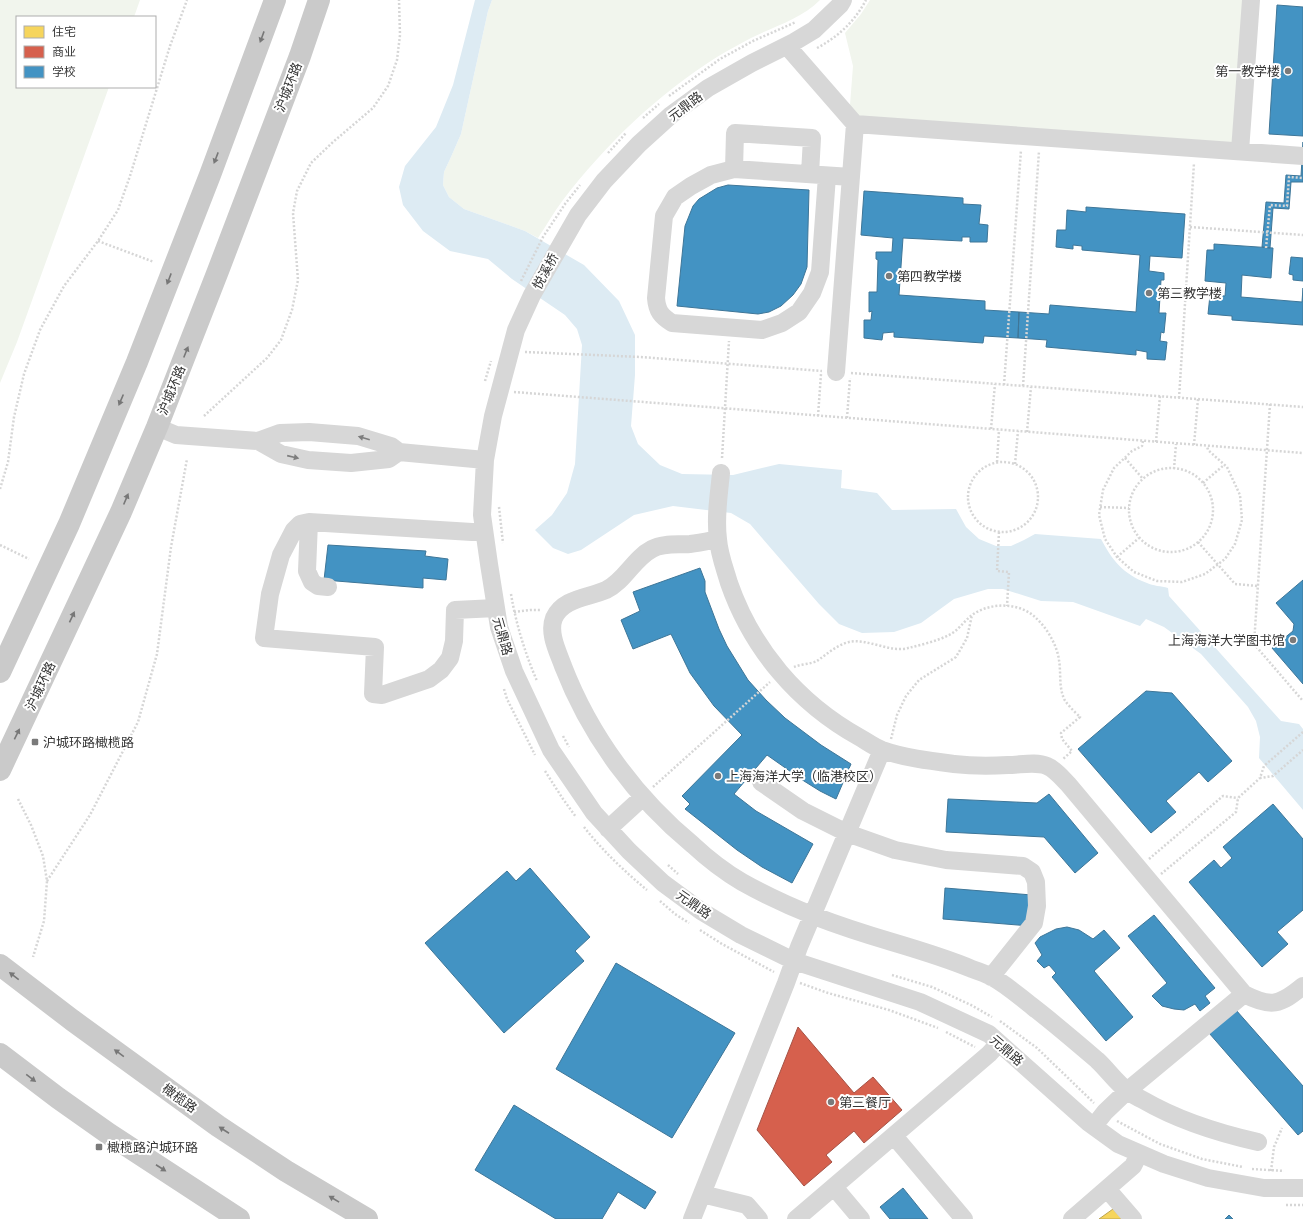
<svg xmlns="http://www.w3.org/2000/svg" width="1303" height="1219" viewBox="0 0 1303 1219" font-family="Montserrat,'Noto Sans SC',sans-serif">
<style>
.green{fill:#f1f5ed}
.water{fill:#ddebf3}
.homes{fill:#f6d55c;stroke:#bca450}
.shops{fill:#d6604d;stroke:#a55245}
.schools{fill:#4393c3;stroke:#3e7698}
.lines{fill:none;stroke-linecap:round;stroke-linejoin:round}
.path{stroke:#d6d6d6;stroke-width:2.5;stroke-dasharray:2 2;stroke-linecap:butt}
.minor{stroke:#d7d7d7;stroke-width:18}
.major{stroke:#cacaca;stroke-width:22}
.oneway{fill:#777}
.oneway2{fill:#7d7d7d}
.poi-dot{fill:#7a7a7a;stroke:#fff;stroke-width:1.5}
.labels{text-anchor:middle;stroke-width:4;stroke-linejoin:round;paint-order:stroke}
.poi-label{font-size:13px;fill:#333;stroke:#fff;text-anchor:start}
.street-label{font-size:13px;fill:#333;stroke:#fff}
</style>
<rect width="100%" height="100%" fill="#fff"/>
<path class="green" d="M0,0h140l-6,17h-117v70h92l-92,255 -17,41z
M492,0h328c-19,19 -45,26 -69,38 -11,6 -23,12 -34,19 -60,38 -111,87 -154,143 -9,12 -17,26 -25,38l-13,-7 -61,-22 -15,-12 -6,-12 1,-13 7,-15 10,-23 27,-123z
M870,0h373l-11,144 -383,-26 4,-52 -8,-33 16,-19z"/>
<path class="water" d="M475,0h17l-4,11 -27,123 -10,23 -7,15 -1,13 6,12 15,12 61,22 59,34 35,36 16,34v40l-4,51 7,18 22,21 22,9 51,1 46,-11 63,6 -1,18 36,5 15,17 64,-1 10,18 13,12 17,7h15l13,-6 11,-6 66,5c11,21 22,35 46,44 6,3 14,3 21,5l1,8 112,125 18,3 4,5v81l-44,-52 1,-21 -4,-16 -8,-14 -47,-53 -37,-27 -18,-8 -6,7 -67,-24 -32,-1 -38,-12h-15l-34,10 -33,24 -27,9 -32,1 -23,-9 -20,-20 -69,-80 -19,-11 -58,-7 -39,9 -53,35 -13,4 -15,-6 -18,-18 17,-15 15,-22 8,-29 7,-119 -5,-16 -12,-14 -53,-36 -24,-20 -38,-8 -27,-20 -20,-26 -4,-18 6,-21 31,-39 17,-42z"/>
<path class="homes" d="M1113,1209l9,10h-23z"/>
<path class="shops" d="M798,1027l56,66 19,-16 29,33 -38,33 -10,-12 -28,24 6,7 -28,24 -47,-56z"/>
<path class="schools" d="M1277,5l26,2v129l-34,-2z
M1303,142v40h-12l-2,27 -16,-1 -3,40 -8,-1 4,-45 18,1 2,-28 15,1z
M728,185l81,5 -2,77 -6,17 -8,11 -12,11 -12,6 -11,2 -81,-8 8,-80 8,-20 6,-7 18,-11z
M864,191l99,7v6l18,1 -2,19 9,1 -1,17h-17v-5h-8v4l-59,-3 -4,57 86,6v9l34,2 -1,26 -34,-2 -1,7 -89,-6v-5l-11,1 -1,7 -18,-2v-18h7l1,-9 -3,1v-20h8l1,-32 -2,-1v-7h16l1,-14 -32,-3z
M1086,207l99,7 -3,44 -32,-2 -1,15 15,2v7h-3l-2,33h7l-2,20 -3,-1 -1,9 7,1 -2,18 -18,-1v-7l-11,-2v5l-90,-8 1,-7 -29,-2 1,-26 30,2 1,-9 86,7 4,-57 -58,-5v-4l-9,-1v4l-17,-2 1,-17h9l1,-20 19,2z
M1214,244l59,4 -2,30 -29,-3 -1,22 61,5 1,-14v37l-71,-5v-4l-24,-2 2,-19 15,1 1,-13 -21,-2 2,-31h7z
M1291,257l12,1v23l-10,-1v-5l-4,-1z
M328,545l98,6 -1,5 23,3 -2,21 -23,-2v10l-99,-8z
M700,568l5,13v11l14,37 8,17 21,34 18,20 19,18 36,27 30,19 -15,35 -16,-8 -16,-10 -37,-26 -33,39 22,17 57,33 -21,39 -30,-16 -25,-17 -52,-41 5,-5 -8,-8 60,-61 -28,-29 -24,-33 -19,-39 -38,15 -12,-29 19,-9 -7,-19z
M1303,580v104l-31,-36 21,-17 1,-7 -18,-21z
M1146,691l26,2 60,68 -24,21 -9,-10 -33,29 10,11 -25,21 -73,-84z
M1049,794l49,59 -23,20 -31,-36 -98,-5 2,-33 89,4z
M1273,804l30,35v71l-26,22 11,12 -26,23 -73,-85 25,-22 7,8 11,-10 -9,-11z
M530,868l60,69 -15,14 9,10 -80,72 -79,-90 82,-72 9,10z
M945,888l87,7 -2,31 -87,-7z
M1154,915l61,73 -10,8 5,7 -10,8 -5,-7 -11,6 -10,-1 -12,-3 -10,-10 15,-13 -39,-47z
M1067,927l12,3 14,9 11,-9 16,18 -26,23 39,46 -27,24 -54,-64 4,-4 -7,-8 -5,3 -7,-7 5,-6 -7,-12 5,-6 16,-8z
M616,963l119,70 -63,105 -116,-69z
M1236,1010l67,76v45l-5,4 -89,-102z
M514,1105l142,87 -11,17 -27,-17 -16,27h-46l-81,-49z
M903,1188l25,31h-38l-10,-12z
M1229,1215l4,4h-8z"/>
<g class="lines">
<path class="path" d="M817,48c21,-11 38,-27 49,-48
M669,96l51,-37 33,-18 43,-19
M643,118l16,-14
M608,153l18,-20
M1190,227l113,8
M98,241l56,21
M1266,248l4,-43 17,1 2,-29 14,1
M521,281l22,-44 22,-33 15,-19
M525,352l116,5 181,14
M851,373l452,34
M485,381l6,-20
M1004,385l17,-235
M1023,386l16,-235
M514,392l789,61
M1179,398l15,-235
M1270,404l-16,240 49,57
M204,416l63,-58 14,-18 11,-30 6,-30 -5,-67 4,-22 14,-28 22,-21 40,-34 15,-22 9,-26 3,-25 -1,-35
M818,416l3,-42
M847,418l3,-40
M991,429l4,-45
M1027,432l4,-45
M1143,441l-1,5 -10,5 -18,17 -11,22 -4,25 6,24 12,18 17,15 23,9 25,1 23,-8 20,-15 10,-15 7,-24 -2,-25 -13,-28 -19,-17 -1,-4
M1156,442l4,-46
M1194,445l4,-46
M722,458l7,-117
M1125,458l18,21
M968 497a35 35 0 1 1 70 0a35 35 0 1 1-70 0Z
M997,462l2,-32
M1015,464l3,-33
M1129 510a42 42 0 1 1 84 0a42 42 0 1 1-84 0Z
M1174,469l2,-25
M1203,483l21,-18
M0,489l8,-27 6,-45 10,-43 16,-44 24,-44 34,-45 20,-31 12,-34 40,-130 17,-46
M499,507l4,36
M1100,507l29,1
M999,532l-2,39 12,1 -2,34
M1198,542l37,42 23,2
M0,545l29,14
M1117,557l22,-19
M511,594c5,30 14,59 26,87
M514,612l16,-2h11
M794,667c7,-3 17,-3 23,-6 10,-7 20,-16 32,-19 18,-4 41,11 59,6 13,-3 29,-7 41,-13 9,-4 15,-14 23,-20 18,-13 48,-13 64,3 11,10 21,27 23,42 2,12 0,25 4,36 1,6 12,16 17,21l-19,16 1,6 10,12 -9,8
M504,689l3,10 28,56
M1303,732l-39,34 -4,12 13,-2 30,-26
M563,736l6,11
M891,739l6,-24 9,-19 13,-16 37,-23 11,-19 5,-23
M545,771l18,28 13,18
M653,787l117,-105
M18,799l13,26 12,31 4,25 -3,40 -11,36
M584,827c18,23 40,44 63,63
M1149,859l74,-63 15,2
M668,865l10,9
M1161,874l75,-62 2,-14 22,-20
M47,881l43,-66 48,-93 19,-68 14,-107 16,-88
M660,901l15,13 14,9
M700,930l22,14 52,28
M892,975l40,12 39,18 21,12
M800,983l28,10 61,17 49,18
M1000,1021l37,27 57,55
M946,1032l29,15
M1117,1121l43,23 42,15 41,8
M1252,1169l32,2
M1271,1171l3,-24 8,-19
M1286,1205h17"/>
<path class="minor" d="M843,0l-3,5 -26,25 -20,12 -42,21 -44,25 -37,27 -32,29 -35,37 -26,34 -46,80 -16,35 -23,86 -8,44 -3,55 7,49 10,63 15,44 37,79 43,63 35,38 34,32 38,28 40,24 53,26 126,41 69,32 100,89 29,21 46,20 44,14 56,10h39
M787,46l68,78
M1240,151l11,-151
M734,169l1,-36 77,5 -2,36
M827,176l-7,96 -8,21 -13,19 -17,11 -20,7 -90,-7c-11,-7 -15,-12 -16,-25l8,-82 11,-19 16,-11 20,-11 23,-6 117,8
M836,372l19,-248 448,32
M157,427l19,8 82,6 22,-8 29,-1 49,4 33,10 8,6 86,8
M258,441l23,13 27,6 43,3 38,-4 10,-7
M721,473c-2,21 -6,44 -3,66 1,15 7,30 11,44 23,66 69,120 130,154 7,4 15,10 23,13 23,8 48,11 72,14 18,2 36,2 54,1 12,0 28,-4 39,1 8,3 15,12 21,18l176,210c27,14 36,11 59,-8
M309,522l-2,49 5,11 6,4 10,1
M484,531l-12,1 -163,-10 -9,2 -6,6 -13,25 -11,39 -6,44 111,9 -2,47 9,1 47,-16 12,-9 9,-12 4,-17 1,-31 41,-2
M718,539c-10,2 -19,4 -28,5 -13,1 -27,-1 -38,5 -19,10 -27,32 -46,41 -18,8 -43,8 -52,28 -6,15 4,34 9,48 27,70 73,132 130,179 15,14 32,27 49,37 50,28 96,44 150,60 27,8 54,16 80,27 6,2 14,5 20,8 15,8 28,20 41,30 22,17 43,35 64,53 11,10 20,24 32,32 4,3 10,6 14,8 36,21 75,33 115,42
M761,782l42,29 44,22 48,17 51,10 77,6 9,6 4,10 1,24 -3,17 -43,54
M608,829l35,-32
M1094,1126l11,-14 22,-21 117,-97
M894,1136l70,83
M834,1187l27,32
M1107,1189l26,30
M702,1194l45,11 12,14
M692,1219l94,-236 13,-36 83,-197
M796,1219l193,-165 10,-11
M1072,1219l61,-53 6,-12"/>
<path class="major" d="M0,672l69,-148 68,-162 73,-187 65,-175
M0,770l121,-258 36,-85 61,-156 82,-215 19,-56
M0,965l72,55 146,106 68,45 81,48
M0,1054l58,44 51,36 130,85"/>
</g>
<defs><path id="oneway-solid" d="M-6-.8H1V-3.2L6.5 0L1 3.2V.8H-6Z"/></defs>
<g class="oneway">
<use href="#oneway-solid" transform="translate(262 37) rotate(110)"/>
<use href="#oneway-solid" transform="translate(216 158) rotate(111)"/>
<use href="#oneway-solid" transform="translate(169 279) rotate(111)"/>
<use href="#oneway-solid" transform="translate(186 352) rotate(-68)"/>
<use href="#oneway-solid" transform="translate(121 400) rotate(113)"/>
<use href="#oneway-solid" transform="translate(126 499) rotate(-67)"/>
<use href="#oneway-solid" transform="translate(72 617) rotate(-65)"/>
<use href="#oneway-solid" transform="translate(17 734) rotate(-64)"/>
<use href="#oneway-solid" transform="translate(14 976) rotate(-142)"/>
<use href="#oneway-solid" transform="translate(119 1053) rotate(-144)"/>
<use href="#oneway-solid" transform="translate(31 1078) rotate(37)"/>
<use href="#oneway-solid" transform="translate(224 1130) rotate(-147)"/>
<use href="#oneway-solid" transform="translate(161 1168) rotate(33)"/>
<use href="#oneway-solid" transform="translate(334 1199) rotate(-149)"/>
</g>
<g class="oneway2">
<use href="#oneway-solid" transform="translate(364 438) rotate(-164)"/>
<use href="#oneway-solid" transform="translate(293 457) rotate(13)"/>
</g>
<g class="poi-dot">
<circle cx="1288" cy="71" r="4"/>
<circle cx="889" cy="276" r="4"/>
<circle cx="1149" cy="293" r="4"/>
<circle cx="1293" cy="640" r="4"/>
<rect x="31" y="738" width="8" height="8" rx="2"/>
<circle cx="718" cy="776" r="4"/>
<circle cx="831" cy="1102" r="4"/>
<rect x="95" y="1143" width="8" height="8" rx="2"/>
</g>
<g class="labels">
<g class="poi-label">
<text x="1280" y="76" text-anchor="end">第一教学楼</text>
<text x="897" y="281">第四教学楼</text>
<text x="1157" y="298">第三教学楼</text>
<text x="1285" y="645" text-anchor="end">上海海洋大学图书馆</text>
<text x="43" y="747">沪城环路橄榄路</text>
<text x="726" y="781">上海海洋大学（临港校区）</text>
<text x="839" y="1107">第三餐厅</text>
<text x="107" y="1152">橄榄路沪城环路</text>
</g>
<g class="street-label">
<text transform="translate(288 87) rotate(-69)" y="5">沪城环路</text>
<text transform="translate(685 106) rotate(-37)" y="5">元鼎路</text>
<text transform="translate(545 271) rotate(-61)" y="5">悦溪桥</text>
<text transform="translate(171 390) rotate(-68)" y="5">沪城环路</text>
<text transform="translate(503 636) rotate(74)" y="5">元鼎路</text>
<text transform="translate(40 686) rotate(-65)" y="5">沪城环路</text>
<text transform="translate(694 904) rotate(35)" y="5">元鼎路</text>
<text transform="translate(1007 1050) rotate(41)" y="5">元鼎路</text>
<text transform="translate(180 1098) rotate(36)" y="5">橄榄路</text>
</g>
</g>
<rect x="16" y="16" width="140" height="72" fill="#ffffff" stroke="#adadad"/>
<rect x="24" y="26" width="20" height="12" fill="#f6d55c" stroke="#adadad"/>
<text x="52" y="36" font-size="12" fill="#333333">住宅</text>
<rect x="24" y="46" width="20" height="12" fill="#d6604d" stroke="#adadad"/>
<text x="52" y="56" font-size="12" fill="#333333">商业</text>
<rect x="24" y="66" width="20" height="12" fill="#4393c3" stroke="#adadad"/>
<text x="52" y="76" font-size="12" fill="#333333">学校</text>
</svg>
